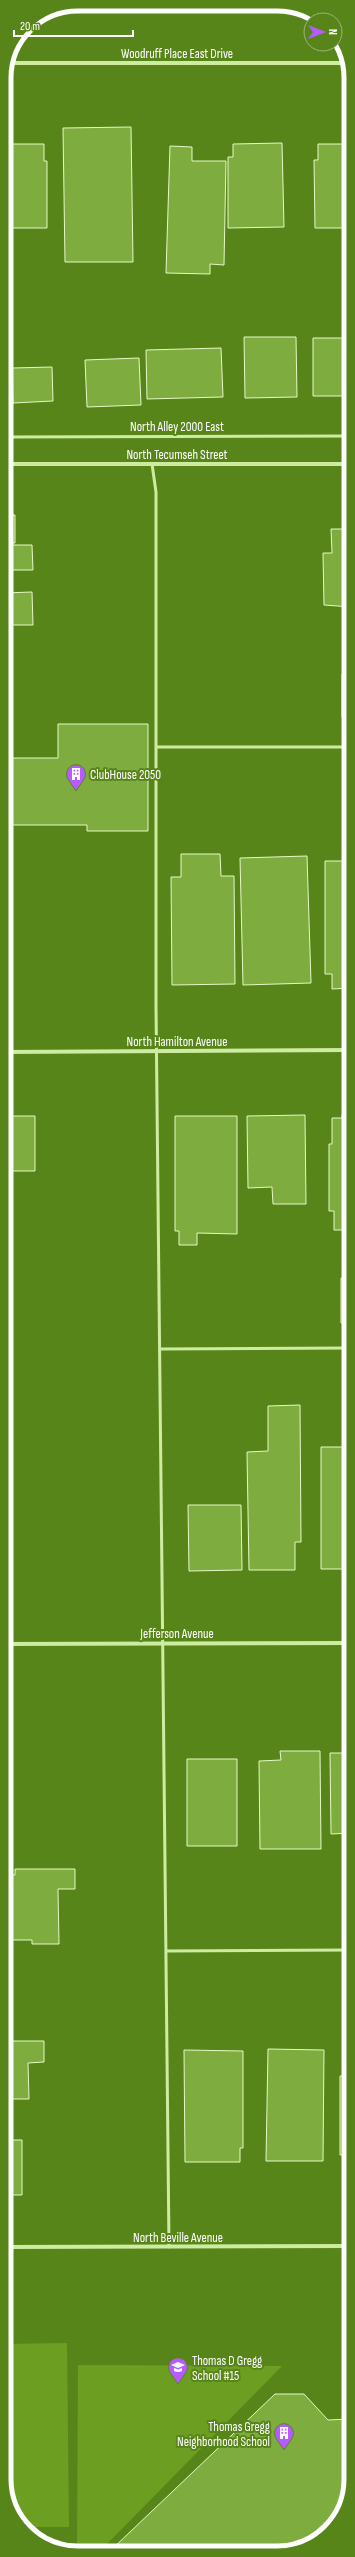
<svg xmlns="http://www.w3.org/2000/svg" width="355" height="2557" viewBox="0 0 355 2557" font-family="'Sofia Sans Condensed',sans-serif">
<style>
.green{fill:#6c9e22}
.building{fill:#7fac3e;stroke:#e4f9c5}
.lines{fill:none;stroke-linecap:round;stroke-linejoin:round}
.lane{stroke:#cdeca0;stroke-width:3}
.street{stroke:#cdeca0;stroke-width:4}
.labels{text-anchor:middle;stroke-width:4;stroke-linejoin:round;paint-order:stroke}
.street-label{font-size:13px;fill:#fff;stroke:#58851a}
.poi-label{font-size:13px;fill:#fff;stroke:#58851a;text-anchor:start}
.rim{fill:none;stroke:#fff;stroke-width:5}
</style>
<rect width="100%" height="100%" fill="#58851a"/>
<path class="green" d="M67,2343l2,184h-47l-18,-43v-140z
M78,2365l204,1 -178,181 -27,-1z"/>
<path class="building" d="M131,127l2,135h-68l-2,-134z
M282,143l2,84 -56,1v-71h5v-13z
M4,144h40v17h3v67h-43z
M318,144h33v84h-36l-1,-68h4z
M170,146l22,1v14h34l-2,104 -14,-1v10l-44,-1z
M244,337h52l1,60 -52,1z
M313,338h38v58h-38z
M221,348l2,49 -76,2 -1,-49z
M139,358l2,47 -54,2 -2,-47z
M52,367l1,34 -40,2 -1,-35z
M4,515h11v28h-6v2h23l1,25h-24v-5h-5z
M331,529h20v78l-27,-2 -1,-52h9z
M32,592l1,33h-29v-32z
M342,674h9v43h-9z
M58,724h90v107h-61v-6h-83v-100l2,33h52z
M181,854h39l1,22h13l1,108 -63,1 -1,-108h10z
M307,856l4,127 -68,2 -3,-127z
M325,861h26v127l-19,1v-15h-7z
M305,1115l1,89h-33l-1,-17 -24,1 -1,-72z
M342,1115h9v115h-17v-19h-5v-67h3v-26h10z
M4,1116h31v55h-31z
M175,1116h62v118l-40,-1v12h-18v-14h-4z
M341,1278h10v45h-10z
M300,1405l1,137h-6v28h-46l-2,-118 21,-1v-45z
M321,1447h30v122h-30z
M188,1505h53l1,65 -53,1z
M280,1751h40l1,98h-61l-1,-88 22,-1z
M330,1753h21v80l-20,1z
M187,1759h50v87h-50z
M15,1869h60v20h-17l1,55h-27v-4h-28v-65h11z
M4,2041h40v21l-16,1 1,36h-25z
M268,2049l56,1 -1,111h-57z
M184,2050l59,1v97h-3v14h-55z
M340,2076h11v79h-11z
M4,2140h18v55h-18z
M275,2394h29l24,26 23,-1v61l-18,48 -23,17 -28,8 -172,-2z"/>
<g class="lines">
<path class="lane" d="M4,437l347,-1
M152,464l4,28v514l13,1241
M156,747h195
M160,1349l191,-1
M166,1951l185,-1"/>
<path class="street" d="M7,63h340
M4,464h347
M4,1052l347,-2
M4,1644l347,-1
M4,2247l347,-1"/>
</g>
<defs>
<symbol id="building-pin" viewBox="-11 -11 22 30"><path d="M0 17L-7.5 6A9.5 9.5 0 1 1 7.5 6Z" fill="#b85bfe" stroke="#58851a"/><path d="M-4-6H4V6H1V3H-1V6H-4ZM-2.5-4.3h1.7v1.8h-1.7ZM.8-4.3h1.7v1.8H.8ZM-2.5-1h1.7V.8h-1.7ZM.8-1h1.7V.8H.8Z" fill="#fff"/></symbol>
<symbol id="school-pin" viewBox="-11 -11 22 30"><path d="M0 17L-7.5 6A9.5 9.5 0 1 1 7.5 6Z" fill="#b85bfe" stroke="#58851a"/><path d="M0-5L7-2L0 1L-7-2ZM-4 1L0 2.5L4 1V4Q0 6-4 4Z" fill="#fff"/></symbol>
</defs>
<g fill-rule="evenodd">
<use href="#building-pin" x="65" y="763" width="22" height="30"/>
<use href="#school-pin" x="167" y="2356" width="22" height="30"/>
<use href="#building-pin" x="273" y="2422" width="22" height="30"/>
</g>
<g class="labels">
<g class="street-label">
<text x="177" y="58">Woodruff Place East Drive</text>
<text x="177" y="431">North Alley 2000 East</text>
<text x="177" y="459">North Tecumseh Street</text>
<text x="177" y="1046">North Hamilton Avenue</text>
<text x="177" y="1638">Jefferson Avenue</text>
<text x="178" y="2242">North Beville Avenue</text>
</g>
<g class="poi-label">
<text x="90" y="779">ClubHouse 2050</text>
<text x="192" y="2365">Thomas D Gregg<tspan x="192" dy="15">School #15</tspan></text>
<text x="270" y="2431" text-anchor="end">Thomas Gregg<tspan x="270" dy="15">Neighborhood School</tspan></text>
</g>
</g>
<path d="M0 0H355V2557H0ZM78 11H277A67 67 0 0 1 344 78V2479A67 67 0 0 1 277 2546H78A67 67 0 0 1 11 2479V78A67 67 0 0 1 78 11Z" fill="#58851a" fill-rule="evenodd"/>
<path class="rim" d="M78 11H277A67 67 0 0 1 344 78V2479A67 67 0 0 1 277 2546H78A67 67 0 0 1 11 2479V78A67 67 0 0 1 78 11Z"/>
<g transform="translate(323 32) rotate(90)"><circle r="19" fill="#58851a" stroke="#9bb676"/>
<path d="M0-3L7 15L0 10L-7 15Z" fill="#b85bfe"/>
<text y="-6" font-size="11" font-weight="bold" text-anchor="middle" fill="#ffffff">N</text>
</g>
<path d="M14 30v6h119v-6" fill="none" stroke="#ffffff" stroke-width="2"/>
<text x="20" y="30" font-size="12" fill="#ffffff" stroke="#58851a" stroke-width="3" paint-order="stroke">20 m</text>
</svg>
